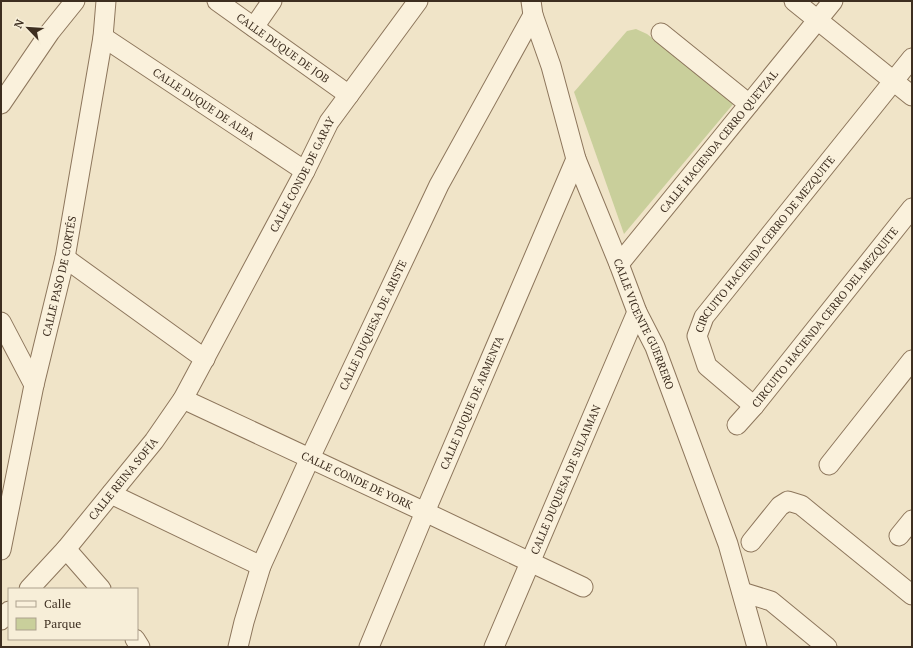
<svg xmlns="http://www.w3.org/2000/svg" width="913" height="648" viewBox="0 0 913 648" font-family="'PT Serif',serif">
<style>
.green{fill:#c9cf9b}
.lines{fill:none;stroke-linecap:round;stroke-linejoin:round}
.street-casing{stroke:#8d765c;stroke-width:21}
.street{stroke:#faf1dc;stroke-width:19}
.labels{text-anchor:middle;stroke-width:4;stroke-linejoin:round;paint-order:stroke}
.street-label{font-size:11px;fill:#3d2e20;stroke:#f7eed8}
</style>
<rect width="100%" height="100%" fill="#f0e4c8"/>
<path class="green" d="M636,29l11,5 87,69 -110,131 -50,-142 53,-61z"/>
<g class="lines">
<defs>
<g id="street">
<path id="s1" d="M217,1l132,94"/>
<path id="s2" d="M531,1l2,14 18,51 25,93 43,105 18,48 18,35 73,197 29,103"/>
<path d="M794,1l118,95"/>
<path d="M254,27l18,-26"/>
<path d="M661,33l88,71"/>
<path id="s3" d="M103,37l202,134"/>
<path d="M1,104l49,-72 25,-31"/>
<path d="M65,258l140,101"/>
<path id="s4" d="M619,264l214,-263"/>
<path d="M1,322l33,63"/>
<path id="s5" d="M183,399l242,113 105,50 53,25"/>
<path id="s6" d="M754,406l-47,-40 -10,-30 7,-19 208,-259"/>
<path id="s7" d="M737,425l17,-19 158,-198"/>
<path d="M829,465l83,-105"/>
<path d="M111,494l150,72"/>
<path d="M899,536l13,-16"/>
<path d="M751,542l29,-36 8,-5 13,4 111,90"/>
<path d="M66,549l35,40"/>
<path id="s8" d="M1,550l33,-165 31,-127 38,-221 3,-36"/>
<path id="s9" d="M29,589l37,-40 88,-108 29,-42 122,-228 24,-49 89,-121"/>
<path d="M742,592l29,9 56,46"/>
<path d="M1,620l8,-9"/>
<path d="M135,639l5,8"/>
<path id="s10" d="M238,647l6,-25 17,-56 49,-108 129,-273 94,-170"/>
<path id="s11" d="M369,647l56,-135 151,-353"/>
<path id="s12" d="M494,647l143,-335"/>
</g>
</defs>
<use href="#street" class="street-casing"/>
<use href="#street" class="street"/>
</g>
<g class="labels">
<g class="street-label">
<text dy="4" stroke="none"><textPath href="#s1" startOffset="81">CALLE DUQUE DE JOB</textPath></text>
<text dy="4" stroke="none"><textPath href="#s3" startOffset="121">CALLE DUQUE DE ALBA</textPath></text>
<text dy="4" stroke="none"><textPath href="#s4" startOffset="158">CALLE HACIENDA CERRO QUETZAL</textPath></text>
<text dy="4" stroke="none"><textPath href="#s9" startOffset="499">CALLE CONDE DE GARAY</textPath></text>
<text dy="4" stroke="none"><textPath href="#s6" startOffset="208">CIRCUITO HACIENDA CERRO DE MEZQUITE</textPath></text>
<text dy="4" stroke="none"><textPath href="#s8" startOffset="280">CALLE PASO DE CORTÉS</textPath></text>
<text dy="4" stroke="none"><textPath href="#s7" startOffset="139">CIRCUITO HACIENDA CERRO DEL MEZQUITE</textPath></text>
<text dy="4" stroke="none"><textPath href="#s2" startOffset="343">CALLE VICENTE GUERRERO</textPath></text>
<text dy="4" stroke="none"><textPath href="#s10" startOffset="350">CALLE DUQUESA DE ARISTE</textPath></text>
<text dy="4" stroke="none"><textPath href="#s11" startOffset="265">CALLE DUQUE DE ARMENTA</textPath></text>
<text dy="4" stroke="none"><textPath href="#s9" startOffset="145">CALLE REINA SOFÍA</textPath></text>
<text dy="4" stroke="none"><textPath href="#s5" startOffset="192">CALLE CONDE DE YORK</textPath></text>
<text dy="4" stroke="none"><textPath href="#s12" startOffset="182">CALLE DUQUESA DE SULAIMAN</textPath></text>
</g>
</g>
<rect width="913" height="648" fill="none" stroke="#3d2e20" stroke-width="4"/>
<rect x="8" y="588" width="130" height="52" fill="#f7eed8" stroke="#ada18e"/>
<rect x="16" y="601" width="20" height="6" fill="#faf1dc" stroke="#ada18e"/>
<text x="44" y="608" font-size="12" fill="#3d2e20">Calle</text>
<rect x="16" y="618" width="20" height="12" fill="#c9cf9b" stroke="#ada18e"/>
<text x="44" y="628" font-size="12" fill="#3d2e20">Parque</text>
<g transform="translate(28 28) rotate(295)" stroke="#f7eed8" stroke-width="3" paint-order="stroke">
<path d="M0-3L7 15L0 10L-7 15Z" fill="#3d2e20"/>
<text y="-6" font-size="11" font-weight="bold" text-anchor="middle" fill="#3d2e20">N</text>
</g>
</svg>
